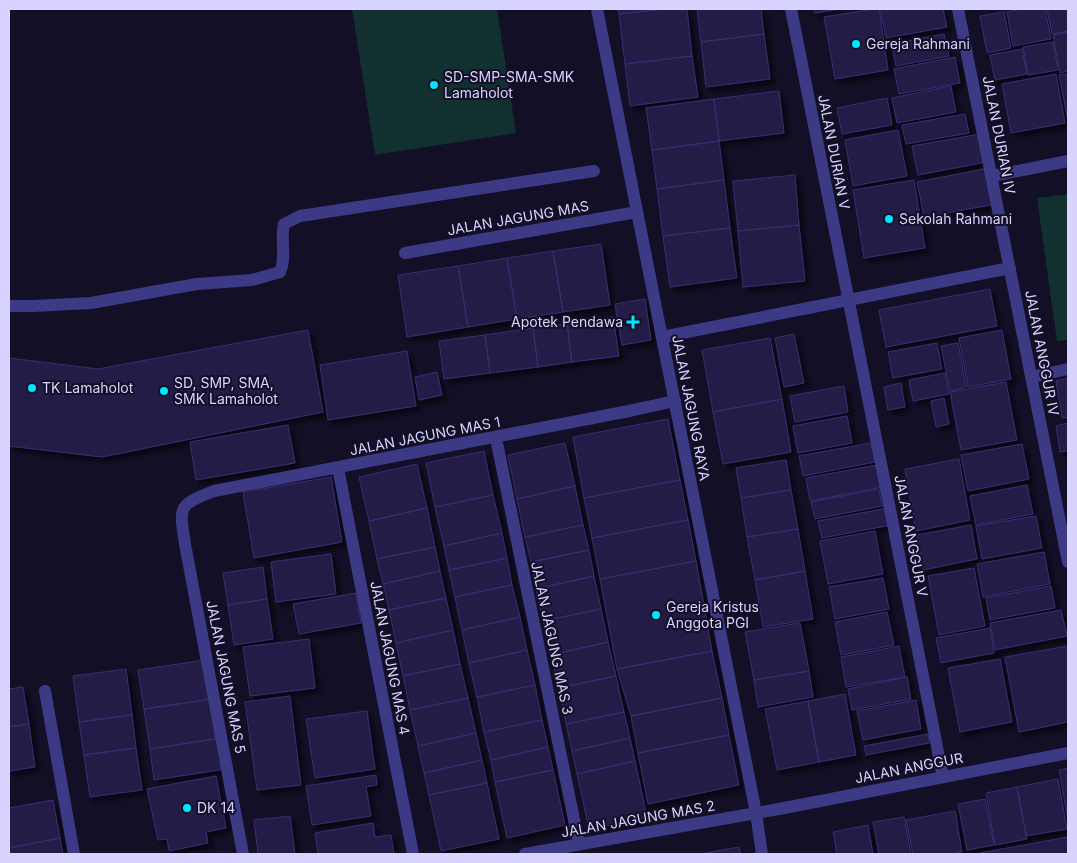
<svg xmlns="http://www.w3.org/2000/svg" width="1077" height="863" viewBox="0 0 1077 863" font-family="Inter,sans-serif">
<style>
.green{fill:#12302f}
.building{fill:#241b47;stroke:#3b2d73;filter:url(#shadow)}
.lines{fill:none;stroke-linecap:round;stroke-linejoin:round}
.service{stroke:#3d3a85;stroke-width:12}
.minor{stroke:#3d3a85;stroke-width:12}
.tertiary{stroke:#3d3a85;stroke-width:12}
.poi-dot{fill:#00e5ff;stroke:#130f26;stroke-width:2}
.labels{text-anchor:middle;stroke-width:4;stroke-linejoin:round;paint-order:stroke}
.poi-label{font-size:14px;fill:#d9d4ff;stroke:#130f26;text-anchor:start}
.street-label{font-size:14px;fill:#d9d4ff;stroke:#130f26}
</style>
<defs>
<filter id="shadow"><feDropShadow dx="4.5" dy="4.5" stdDeviation="2.5" flood-color="#0009"/></filter>
</defs>
<rect width="100%" height="100%" fill="#130f26"/>
<path class="green" d="M352,9h145l19,124 -141,22z
M1068,194v146l-11,1 -20,-143z"/>
<path class="building" d="M618,9h47l-46,5z
M665,9h22l5,47 -67,8 -6,-50z
M697,9h64l3,25 -63,8z
M814,9h26l-25,4z
M874,9h5l9,61 -53,9 -11,-62z
M880,9h63l4,18 -61,11z
M1021,9h24l6,30 -38,7 -6,-34z
M1047,9h21v22l-16,3z
M1004,12l7,36 -24,5 -7,-37z
M1068,32v39l-8,2 -7,-38z
M764,34l6,45 -64,8 -5,-45z
M944,34l5,22 -53,10 -4,-22z
M1053,42l5,28 -30,5 -5,-28z
M1022,49l5,25 -32,6 -5,-25z
M692,56l6,41 -68,9 -5,-42z
M955,57l5,26 -61,11 -5,-25z
M1056,74l9,49 -54,10 -9,-49z
M1068,74v47l-9,-46z
M951,86l5,26 -59,11 -5,-25z
M779,91l5,42 -65,8 -5,-42z
M887,98l5,27 -50,9 -5,-26z
M714,99l5,42 -67,9 -6,-42z
M965,114l4,19 -63,11 -4,-19z
M898,130l9,46 -54,10 -8,-46z
M980,134l6,28 -68,13 -6,-29z
M719,141l5,39 -67,9 -5,-39z
M989,168l7,36 -72,13 -7,-35z
M795,175l4,50 -61,6 -5,-50z
M724,180l6,48 -67,8 -6,-47z
M914,180l11,68 -61,10 -11,-68z
M799,225l6,56 -62,6 -5,-56z
M730,228l7,50 -67,9 -7,-51z
M601,244l9,61 -47,7 -10,-61z
M553,251l10,61 -46,7 -10,-61z
M507,258l10,61 -49,8 -10,-61z
M458,266l10,61 -61,10 -9,-62z
M990,289l7,37 -111,21 -7,-37z
M645,299l6,41 -29,5 -7,-41z
M613,317l6,39 -47,6 -5,-38z
M567,324l5,38 -34,5 -5,-39z
M533,328l5,39 -48,6 -5,-38z
M308,330l15,82 -221,45 -93,-11v-88l89,11z
M1002,330l9,49 -43,8 -9,-49z
M794,334l10,49 -20,4 -9,-49z
M485,335l5,38 -46,6 -5,-38z
M770,338l12,61 -69,13 -11,-62z
M937,343l5,26 -49,9 -5,-26z
M958,343l8,44 -16,4 -9,-45z
M407,351l9,55 -88,14 -8,-55z
M437,372l5,23 -23,5 -4,-23z
M945,373l4,21 -36,7 -4,-21z
M1068,378v39l-6,1 -6,-37z
M1006,382l11,58 -56,10 -11,-58z
M901,383l4,24 -17,3 -4,-23z
M844,386l4,26 -53,10 -5,-26z
M944,398l5,26 -13,3 -5,-26z
M782,399l9,53 -68,12 -10,-52z
M847,416l5,27 -54,10 -5,-27z
M668,419l12,61 -96,18 -11,-61z
M1068,423v28l-8,1 -4,-26z
M288,425l7,38 -99,17 -6,-38z
M565,443l10,43 -58,13 -9,-44z
M871,443l4,19 -72,14 -4,-20z
M1022,444l7,35 -61,12 -7,-36z
M484,451l9,44 -58,12 -9,-44z
M959,459l11,61 -54,11 -11,-62z
M786,460l5,30 -50,8 -5,-30z
M417,464l10,44 -58,13 -10,-44z
M877,465l5,22 -72,14 -4,-23z
M331,477l11,65 -88,16 -11,-66z
M680,480l8,40 -96,18 -8,-40z
M1027,485l6,29 -57,11 -6,-29z
M575,486l8,39 -58,12 -8,-38z
M879,489l3,17 -67,13 -4,-17z
M791,490l7,39 -51,8 -6,-39z
M493,495l9,38 -58,13 -9,-39z
M427,508l8,39 -58,12 -8,-38z
M888,508l3,17 -69,13 -4,-17z
M1036,516l6,32 -60,11 -6,-33z
M688,520l8,41 -96,18 -8,-41z
M583,525l6,25 -58,12 -6,-25z
M971,525l6,34 -54,11 -6,-35z
M798,529l7,42 -50,9 -8,-43z
M875,531l8,43 -55,10 -8,-43z
M502,533l5,25 -58,12 -5,-24z
M435,547l5,24 -57,13 -6,-25z
M589,550l5,26 -58,13 -5,-27z
M1044,552l6,32 -67,13 -6,-33z
M331,554l5,40 -60,8 -5,-40z
M507,558l5,27 -57,12 -6,-27z
M696,561l16,90 -95,18 -17,-90z
M263,567l4,32 -39,6 -5,-32z
M974,568l11,58 -46,9 -11,-59z
M440,571l6,27 -57,12 -6,-26z
M805,571l8,48 -50,8 -8,-47z
M594,576l7,33 -58,12 -7,-32z
M883,578l6,31 -54,10 -6,-32z
M512,585l8,32 -58,13 -7,-33z
M1051,586l4,22 -65,12 -4,-22z
M356,593l5,30 -62,11 -6,-30z
M446,598l7,32 -57,13 -7,-33z
M267,599l6,40 -39,6 -6,-40z
M601,609l7,33 -57,13 -8,-34z
M1061,610l6,26 -72,14 -5,-27z
M887,612l7,33 -53,10 -6,-33z
M520,617l7,33 -58,13 -7,-33z
M800,623l9,48 -55,9 -9,-48z
M990,628l4,25 -53,10 -5,-25z
M453,630l7,34 -57,12 -7,-33z
M309,639l6,49 -65,8 -7,-49z
M608,642l8,34 -57,12 -8,-33z
M899,646l6,31 -59,10 -5,-30z
M1068,646v76l-49,10 -14,-75z
M527,650l8,35 -58,12 -8,-34z
M712,651l10,47 -91,18 -14,-47z
M1000,659l12,63 -52,10 -12,-64z
M205,660l7,39 -68,10 -6,-39z
M460,664l8,34 -58,12 -7,-34z
M126,669l6,46 -53,7 -6,-46z
M809,671l4,26 -55,10 -4,-27z
M616,676l8,36 -58,12 -7,-36z
M907,677l4,22 -59,11 -4,-21z
M535,685l7,35 -58,12 -7,-35z
M23,687l6,37 -20,3v-38z
M845,694l11,61 -37,7 -11,-61z
M290,696l11,89 -44,5 -12,-88z
M468,698l8,35 -58,13 -8,-36z
M722,698l7,37 -91,18 -7,-37z
M212,699l9,39 -71,11 -6,-40z
M916,700l5,29 -58,11 -6,-29z
M808,701l11,61 -42,8 -12,-61z
M367,711l8,58 -60,9 -9,-59z
M624,712l6,26 -58,13 -6,-27z
M132,715l4,33 -52,7 -5,-33z
M542,720l6,27 -57,13 -7,-28z
M29,724l6,43 -26,4v-44z
M476,733l6,27 -58,13 -6,-27z
M928,734l1,9 -63,12 -2,-9z
M729,735l10,50 -91,19 -10,-51z
M221,738l5,31 -72,11 -4,-31z
M630,738l5,23 -58,13 -5,-23z
M548,747l5,23 -58,12 -4,-22z
M136,748l6,42 -52,7 -6,-42z
M482,760l5,23 -58,12 -5,-22z
M635,761l12,56 -58,12 -12,-55z
M1068,768v53l-9,-51z
M553,770l12,55 -58,13 -12,-56z
M376,775l1,10 -11,2 5,29 -59,9 -6,-39z
M216,776l10,52 -20,4 2,11 -39,8 -2,-12 -9,1 -11,-51z
M1058,779l9,50 -41,7 -9,-49z
M487,783l12,56 -58,12 -12,-56z
M1017,787l10,52 -32,6 -9,-52z
M985,799l9,46 -27,5 -9,-46z
M53,800l7,38 -51,10v-40z
M955,811l7,41 -12,2h-37l-7,-34z
M290,816l5,38h-37l-4,-34z
M904,817l7,37h-32l-6,-32z
M373,823l2,14 16,-2 3,19h-76l-3,-21z
M868,825l5,29h-36l-4,-22z
M1068,837v17h-88v-1z
M60,838l3,16h-53l-1,-6z
M739,847l1,7h-40z"/>
<g class="lines">
<path class="service" d="M9,306h24l58,-3 106,-19 55,-4 28,-8c7,-15 0,-32 4,-48l16,-8 294,-45"/>
<path class="minor" d="M791,9l152,768
M958,9l110,553
M992,176l76,-15
M405,253l232,-41
M662,337l348,-69
M1031,377l37,-8
M496,438l83,406
M338,468l75,386
M45,691l29,163
M243,854l-58,-310c-6,-38 -7,-39 29,-53l410,-79 51,-11
M525,854l254,-45 289,-56"/>
<path class="tertiary" d="M597,9l159,804 6,41"/>
</g>
<g class="poi-dot">
<circle cx="856" cy="44" r="5"/>
<circle cx="434" cy="85" r="5"/>
<circle cx="889" cy="219" r="5"/>
<path d="M630.5 314.5h5v5h5v5h-5v5h-5v-5h-5v-5h5z"/>
<circle cx="32" cy="388" r="5"/>
<circle cx="164" cy="391" r="5"/>
<circle cx="656" cy="615" r="5"/>
<circle cx="187" cy="808" r="5"/>
</g>
<g class="labels">
<g class="poi-label">
<text x="866" y="49">Gereja Rahmani</text>
<text x="444" y="82">SD-SMP-SMA-SMK<tspan x="444" dy="16">Lamaholot</tspan></text>
<text x="899" y="224">Sekolah Rahmani</text>
<text x="623" y="327" text-anchor="end">Apotek Pendawa</text>
<text x="174" y="388">SD, SMP, SMA,<tspan x="174" dy="16">SMK Lamaholot</tspan></text>
<text x="42" y="393">TK Lamaholot</text>
<text x="666" y="612">Gereja Kristus<tspan x="666" dy="16">Anggota PGI</tspan></text>
<text x="197" y="813">DK 14</text>
</g>
<g class="street-label">
<text transform="translate(999 135) rotate(79)" y="5">JALAN DURIAN IV</text>
<text transform="translate(834 152) rotate(79)" y="5">JALAN DURIAN V</text>
<text transform="translate(518 218) rotate(-10)" y="5">JALAN JAGUNG MAS</text>
<text transform="translate(1042 353) rotate(79)" y="5">JALAN ANGGUR IV</text>
<text transform="translate(691 408) rotate(79)" y="5">JALAN JAGUNG RAYA</text>
<text transform="translate(425 436) rotate(-11)" y="5">JALAN JAGUNG MAS 1</text>
<text transform="translate(911 536) rotate(79)" y="5">JALAN ANGGUR V</text>
<text transform="translate(552 638) rotate(78)" y="5">JALAN JAGUNG MAS 3</text>
<text transform="translate(390 658) rotate(79)" y="5">JALAN JAGUNG MAS 4</text>
<text transform="translate(226 677) rotate(79)" y="5">JALAN JAGUNG MAS 5</text>
<text transform="translate(909 768) rotate(-11)" y="5">JALAN ANGGUR</text>
<text transform="translate(638 819) rotate(-10)" y="5">JALAN JAGUNG MAS 2</text>
</g>
</g>
<rect width="1077" height="863" fill="none" stroke="#d9d4ff" stroke-width="20"/>
</svg>
